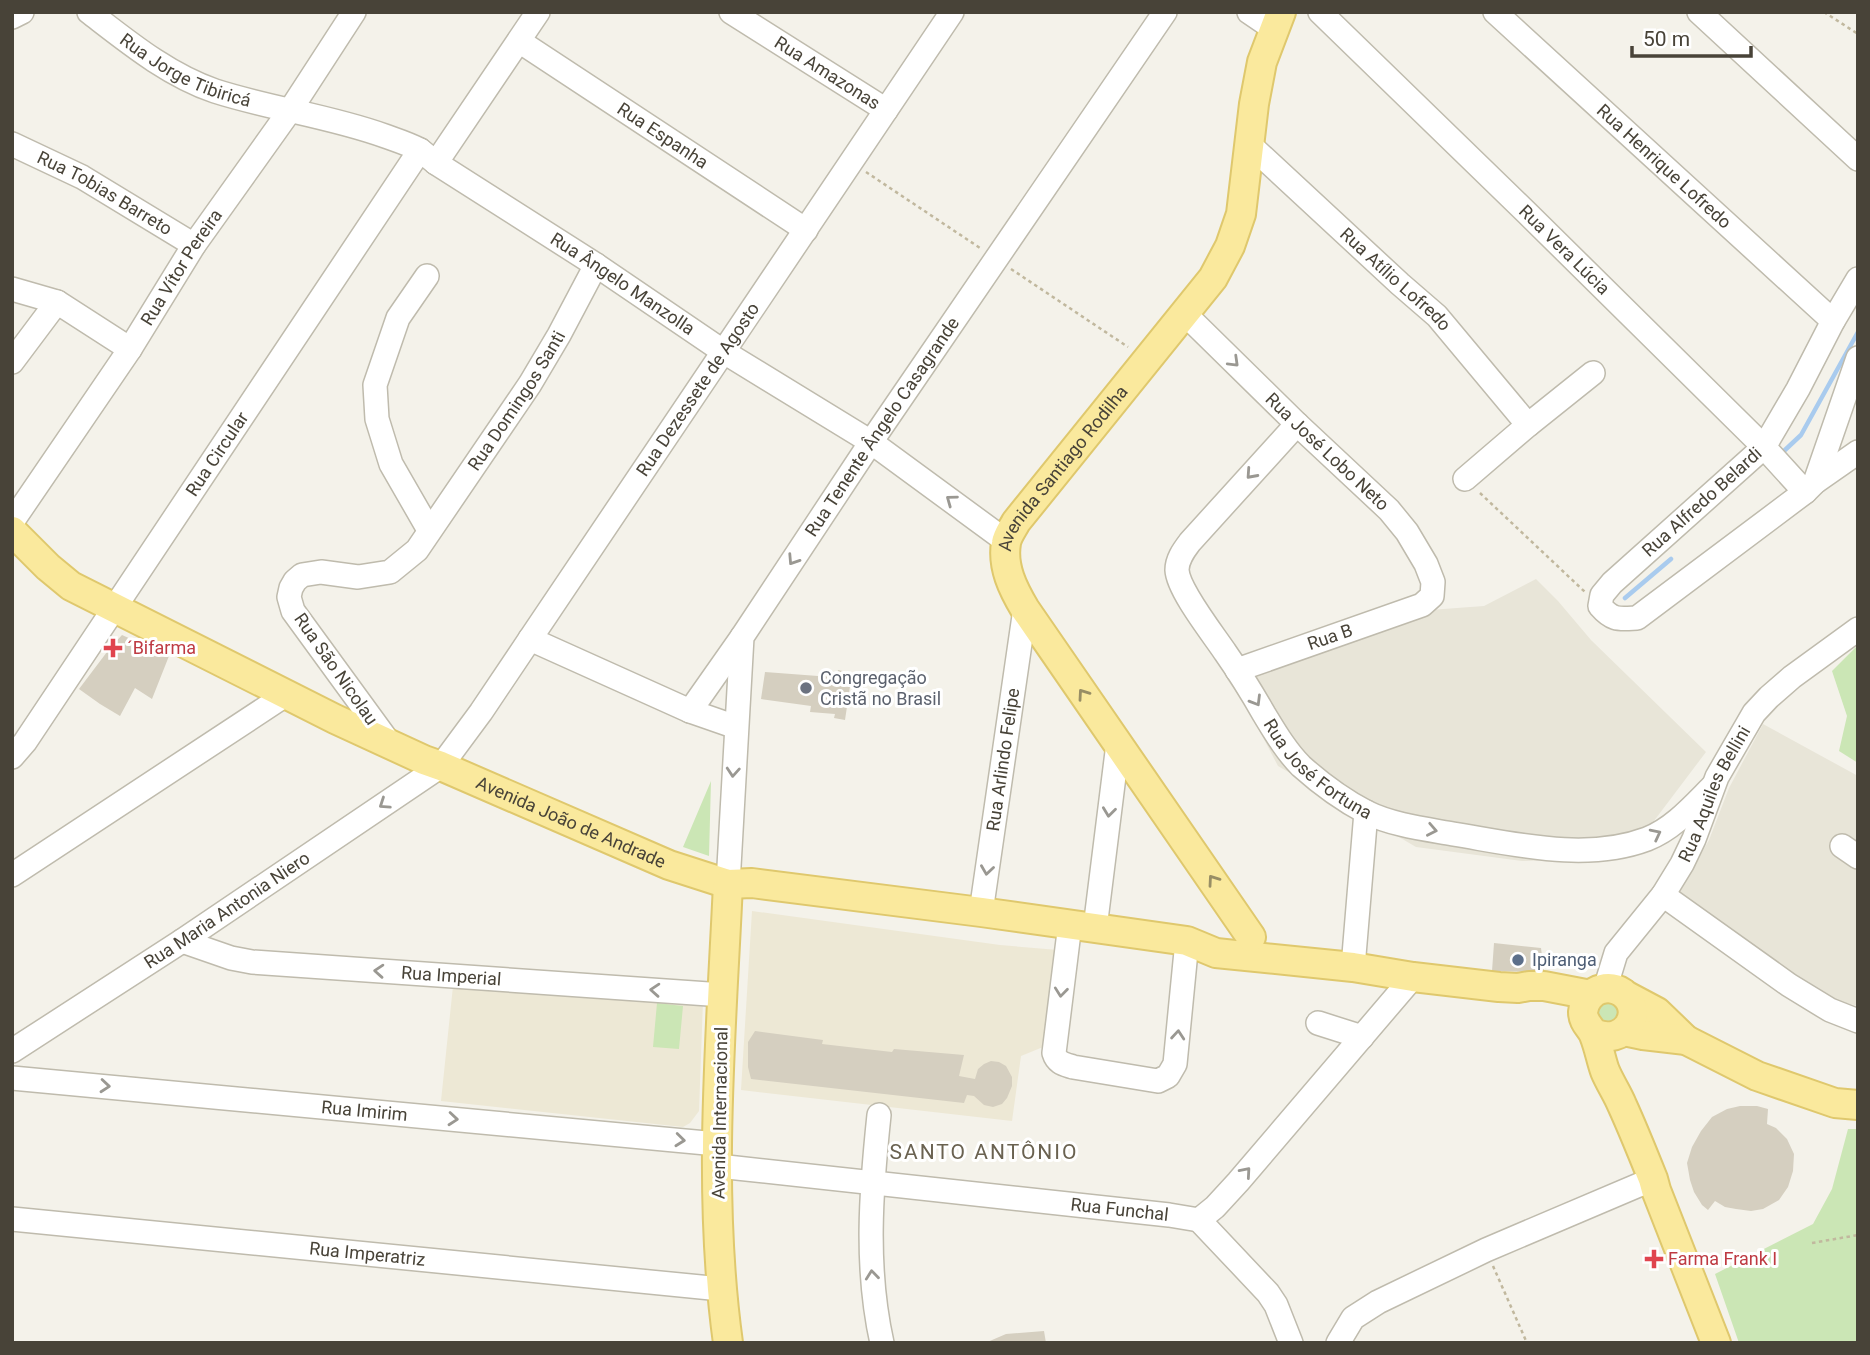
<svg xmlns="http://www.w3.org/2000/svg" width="1870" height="1355" viewBox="0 0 1870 1355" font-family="Roboto,sans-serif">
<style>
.residential{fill:#e8e5d8}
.education{fill:#ede8d5}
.green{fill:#cbe6b5}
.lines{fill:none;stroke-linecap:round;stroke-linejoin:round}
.stream{stroke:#a9cbee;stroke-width:4.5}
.building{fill:#d5cfc0}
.minor-casing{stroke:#bfbbad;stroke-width:26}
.major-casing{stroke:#dfc86d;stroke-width:32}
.path{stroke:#c1b89e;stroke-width:2.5;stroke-dasharray:3.5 3.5;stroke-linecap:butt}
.minor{stroke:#fff;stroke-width:23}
.major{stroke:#fae99d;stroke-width:28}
.oneway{stroke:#9a9892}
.oneway2{stroke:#988e65}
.health-dot{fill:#e0444e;stroke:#fff;stroke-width:2.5}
.worship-dot{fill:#6b7280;stroke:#fff;stroke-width:2.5}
.service-dot{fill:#5c6f8a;stroke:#fff;stroke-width:2.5}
.labels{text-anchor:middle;stroke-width:6;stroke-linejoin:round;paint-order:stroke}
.street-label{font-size:18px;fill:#484338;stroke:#fff}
.health-label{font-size:18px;fill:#be3a42;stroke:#fff;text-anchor:start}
.worship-label{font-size:18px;fill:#5b616d;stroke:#fff;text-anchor:start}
.service-label{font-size:18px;fill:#4e5e75;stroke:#fff;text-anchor:start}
.quarter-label{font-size:21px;letter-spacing:2px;fill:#6a6250;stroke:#fff}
</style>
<rect width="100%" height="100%" fill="#f4f2ea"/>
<path class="residential" d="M1536,579l22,22 33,39 115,112 -80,106 -104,3 -106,-14 -138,-81 -29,-55 -22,-32 203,-69 54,-4z
M1763,724l95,52v230l-30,-8 -147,-101 -2,-5 30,-52 20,-52z"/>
<path class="education" d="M752,911l248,34 58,5 -10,95 -27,11 -9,65 -271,-31z
M453,986l250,15 -4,110 -9,12 -7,4 -242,-26z"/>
<path class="green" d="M1858,645v118l-19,-12 8,-35 -15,-45z
M711,781l-2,75 -26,-9z
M1608,1000l9,9 4,12 -8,7 -13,-8 -8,-19z
M657,1003l26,3 -4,43 -26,-2z
M1848,1129h10v214h-119l-24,-69 98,-50 19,-35z"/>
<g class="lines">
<path class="stream" d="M1785,450l16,-15 57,-103
M1625,598l46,-39"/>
</g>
<path class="building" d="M122,635l47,21 -17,43 -17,-11 -15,28 -20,-12 -21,-15 31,-41z
M838,670l14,3 -7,47 -11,-2 1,-4 -25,-2 1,-6 -50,-7 4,-27 53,4 3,-3 7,2v-4l9,3z
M1494,943l47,5 3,24 -52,-1z
M755,1031l68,9 -1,4 70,8 2,-3 70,6 -5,21 16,3 3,-10 6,-5 7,-3 8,1 7,4 6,11v9l-5,12 -5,6 -9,3 -9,-2 -10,-9 -7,-1 -3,8 -213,-24 -3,-12v-25z
M1740,1106h17l11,3 -1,15 9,4 11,11 7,15 -1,17 -5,16 -9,13 -16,9 -12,2 -15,-2 -11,-2 -10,-6 -7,9 -6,-5 -8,-13 -4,-12 -3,-17 5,-16 9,-16 11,-14 15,-8z
M1044,1331l2,12h-61l21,-9z"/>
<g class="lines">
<defs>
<g id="minor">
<path id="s1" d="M89,12c39,30 79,63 126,79 56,18 115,25 170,45 11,4 24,8 35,14 5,4 11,9 16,13l160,102 128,87 147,90 135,99"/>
<path id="s2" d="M731,12l155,98"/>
<path d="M1249,12l25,17"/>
<path id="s3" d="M1320,12l207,201 237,234 41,45"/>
<path id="s4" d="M1495,12l338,309"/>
<path d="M1699,12l159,147"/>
<path d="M12,17l10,-5"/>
<path id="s5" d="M519,41l287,189"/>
<path id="s6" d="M12,144l70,33 112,68"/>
<path id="s7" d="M1250,145l150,139 37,32 91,109"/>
<path d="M436,163l102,-151"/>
<path d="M427,276l-29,42 -23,67 2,34 14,45 38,66"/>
<path d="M1858,279l-25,42 -35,68 -34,58 -152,136 -10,12 -2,11c13,15 19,13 37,12l168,-126 10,-10 43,-30"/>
<path d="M12,289l45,13 73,47"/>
<path id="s8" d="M1185,314l112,110 92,86 18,22 19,32 7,18 -1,14 -10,9 -185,65"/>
<path d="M12,362l45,-60"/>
<path id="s9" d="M1297,424l-107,118c-6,8 -13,17 -13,28 1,20 36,64 48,82 14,20 27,41 39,62 11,18 22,37 37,52 19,17 42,34 65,46 26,13 59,17 87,22 62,10 133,28 194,5 26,-10 46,-33 65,-52"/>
<path d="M1465,479l63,-54 65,-52"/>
<path d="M1815,482l43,-124"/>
<path id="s10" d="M12,522l118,-173 64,-104 97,-136 63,-97"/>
<path d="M530,639l160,72 46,16"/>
<path d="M690,711l52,-74"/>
<path id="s11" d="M390,744l-97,-133 -4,-14 2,-9 4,-7 7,-6 19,-3 37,5 32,-5 27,-22 113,-166 29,-49 37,-70"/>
<path id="s12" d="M12,757l13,-15 395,-592"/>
<path d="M1842,846l16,11"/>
<path d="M12,875l275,-181"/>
<path id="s13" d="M728,884l14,-247 129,-195 294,-430"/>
<path d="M1663,895l126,90 41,25 28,11"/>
<path id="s14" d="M981,912l44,-303"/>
<path d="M1070,924l-16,129c3,10 10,11 19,14l85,14 10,-5 7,-12 12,-123"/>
<path d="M1095,928l23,-184"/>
<path id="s15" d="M182,941l49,17 21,4 471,33"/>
<path d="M1353,967l13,-155"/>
<path id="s16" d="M1605,989l11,-36 47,-58 19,-31 12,-25 23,-62 37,-64 15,-16 23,-20 66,-48"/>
<path d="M1318,1023l44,14"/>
<path id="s17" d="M12,1051l170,-110 259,-175 40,-54 49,-73 422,-627"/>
<path id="s18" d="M12,1078l705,66"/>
<path d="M879,1115c-8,76 -14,152 3,228"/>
<path id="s19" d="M718,1166l451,49 30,5 16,-13 23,-25 175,-205"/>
<path id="s20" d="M12,1219l709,70"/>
<path d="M1199,1220l69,73 8,12 15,38"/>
<path d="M1338,1343l15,-25 25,-16 108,-52 167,-71"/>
</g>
<g id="major">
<path id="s21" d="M12,531l36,36 23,19 264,133 89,41 17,6 228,99 59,19 24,-1 229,29 206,29 29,12 137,14 60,10 86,10 19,1 11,-2h15l47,9"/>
<path d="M728,884c-7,152 -21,307 0,459"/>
<path id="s22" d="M1251,937l-226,-328c-12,-20 -23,-42 -19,-66 1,-7 7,-15 10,-21l197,-244 17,-32 11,-32 13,-110 8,-42 19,-50"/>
<path d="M1625,995l32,17 29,28"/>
<path d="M1624,1031l19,4 43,5 71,36 78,27 23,2"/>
<path d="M1594,1033c30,14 52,-20 29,-40 -6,-4 -14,-6 -21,-4 -10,2 -18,12 -19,23 0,11 8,15 11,23 5,12 7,25 11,36 5,12 12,22 17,34 11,24 21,49 31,74l3,11 60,153"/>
</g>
</defs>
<use href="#minor" class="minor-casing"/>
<use href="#major" class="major-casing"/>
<path class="path" d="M1824,12l34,22
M866,172l114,76
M1011,269l117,78
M1480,493l105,99
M1812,1243l46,-8
M1493,1266l34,77"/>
<use href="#minor" class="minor"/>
<use href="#major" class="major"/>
</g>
<defs><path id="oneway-chevron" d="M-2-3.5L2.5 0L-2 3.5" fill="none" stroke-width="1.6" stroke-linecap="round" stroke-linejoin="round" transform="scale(1.75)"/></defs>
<g class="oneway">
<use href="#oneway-chevron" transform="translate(1234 362) rotate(44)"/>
<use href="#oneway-chevron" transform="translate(1251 474) rotate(132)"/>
<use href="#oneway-chevron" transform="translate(951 500) rotate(-144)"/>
<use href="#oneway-chevron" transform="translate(793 560) rotate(123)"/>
<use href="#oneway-chevron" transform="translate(1256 701) rotate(59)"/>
<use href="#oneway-chevron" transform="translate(733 772) rotate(94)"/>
<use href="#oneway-chevron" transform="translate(384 804) rotate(146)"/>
<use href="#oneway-chevron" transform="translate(1109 812) rotate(97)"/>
<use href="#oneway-chevron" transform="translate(1432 830) rotate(11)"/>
<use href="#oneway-chevron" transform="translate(1656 834) rotate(-27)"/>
<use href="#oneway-chevron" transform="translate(987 870) rotate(98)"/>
<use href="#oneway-chevron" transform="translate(379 971) rotate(-176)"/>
<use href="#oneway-chevron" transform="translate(655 990) rotate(-176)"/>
<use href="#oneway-chevron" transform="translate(1061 992) rotate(96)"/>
<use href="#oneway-chevron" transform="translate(1178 1035) rotate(-85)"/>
<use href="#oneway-chevron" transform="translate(105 1086) rotate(5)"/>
<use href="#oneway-chevron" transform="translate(453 1119) rotate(5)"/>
<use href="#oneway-chevron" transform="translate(680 1140) rotate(6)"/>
<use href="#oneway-chevron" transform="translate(1246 1172) rotate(-49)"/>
<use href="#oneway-chevron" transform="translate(872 1275) rotate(-96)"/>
</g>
<g class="oneway2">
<use href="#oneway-chevron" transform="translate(1083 694) rotate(-125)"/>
<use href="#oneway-chevron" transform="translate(1213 880) rotate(-125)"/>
</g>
<g class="health-dot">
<path d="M109.5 637.5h7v7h7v7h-7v7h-7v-7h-7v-7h7z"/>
<path d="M1650.5 1248.5h7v7h7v7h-7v7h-7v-7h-7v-7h7z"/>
</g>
<circle class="worship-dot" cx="806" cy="688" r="7"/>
<circle class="service-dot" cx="1518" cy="960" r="7"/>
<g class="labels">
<g class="street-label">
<text dy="6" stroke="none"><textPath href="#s1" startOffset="114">Rua Jorge Tibiricá</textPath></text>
<text dy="6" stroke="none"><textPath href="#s2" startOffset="114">Rua Amazonas</textPath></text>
<text dy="6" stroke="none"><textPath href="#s5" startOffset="172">Rua Espanha</textPath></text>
<text dy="6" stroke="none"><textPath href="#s4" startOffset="229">Rua Henrique Lofredo</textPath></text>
<text dy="6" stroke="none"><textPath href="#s6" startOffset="105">Rua Tobias Barreto</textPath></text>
<text dy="6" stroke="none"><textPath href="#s3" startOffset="341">Rua Vera Lúcia</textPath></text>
<text dy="6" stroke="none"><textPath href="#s10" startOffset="306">Rua Vítor Pereira</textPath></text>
<text dy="6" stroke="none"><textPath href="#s7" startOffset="198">Rua Atílio Lofredo</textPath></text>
<text dy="6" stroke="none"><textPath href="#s1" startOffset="606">Rua Ângelo Manzolla</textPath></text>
<text dy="6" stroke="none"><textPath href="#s17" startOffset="971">Rua Dezessete de Agosto</textPath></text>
<text dy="6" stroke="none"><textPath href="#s11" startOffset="509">Rua Domingos Santi</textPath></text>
<text dy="6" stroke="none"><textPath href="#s13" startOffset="500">Rua Tenente Ângelo Casagrande</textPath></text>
<text dy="6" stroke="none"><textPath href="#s8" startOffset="198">Rua José Lobo Neto</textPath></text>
<text dy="6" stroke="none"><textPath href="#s12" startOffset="366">Rua Circular</textPath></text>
<text dy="6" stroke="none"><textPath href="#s22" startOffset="562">Avenida Santiago Rodilha</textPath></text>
<text transform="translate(1702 502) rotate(-42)" y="6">Rua Alfredo Belardi</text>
<text transform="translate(1330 637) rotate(-19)" y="6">Rua B</text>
<text transform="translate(336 669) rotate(55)" y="6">Rua São Nicolau</text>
<text dy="6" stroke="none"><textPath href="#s14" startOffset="154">Rua Arlindo Felipe</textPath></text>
<text dy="6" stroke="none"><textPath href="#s9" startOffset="438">Rua José Fortuna</textPath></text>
<text dy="6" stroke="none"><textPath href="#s16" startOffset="226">Rua Aquiles Bellini</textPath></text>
<text dy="6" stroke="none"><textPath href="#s21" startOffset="634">Avenida João de Andrade</textPath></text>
<text dy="6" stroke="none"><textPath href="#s17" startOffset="257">Rua Maria Antonia Niero</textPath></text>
<text dy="6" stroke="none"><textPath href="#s15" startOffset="273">Rua Imperial</textPath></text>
<text dy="6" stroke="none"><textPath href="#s18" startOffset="354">Rua Imirim</textPath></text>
<text transform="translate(720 1113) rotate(-89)" y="6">Avenida Internacional</text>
<text dy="6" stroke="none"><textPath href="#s19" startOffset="404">Rua Funchal</textPath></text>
<text dy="6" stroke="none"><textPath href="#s20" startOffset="357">Rua Imperatriz</textPath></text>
</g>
<g class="health-label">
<text x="127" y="654">´Bifarma</text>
<text x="1668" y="1265">Farma Frank I</text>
</g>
<g class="worship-label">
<text x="820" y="684">Congregação<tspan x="820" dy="21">Cristã no Brasil</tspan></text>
</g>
<g class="service-label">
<text x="1532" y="966">Ipiranga</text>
</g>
<g class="quarter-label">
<text x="984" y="1159">SANTO ANTÔNIO</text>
</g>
</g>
<rect width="1870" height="1355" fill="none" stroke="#484338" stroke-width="28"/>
<path d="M1632 46v10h119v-10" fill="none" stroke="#484338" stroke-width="3.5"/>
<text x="1643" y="46" font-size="21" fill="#484338" stroke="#ffffff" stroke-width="5" paint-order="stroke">50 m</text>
</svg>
